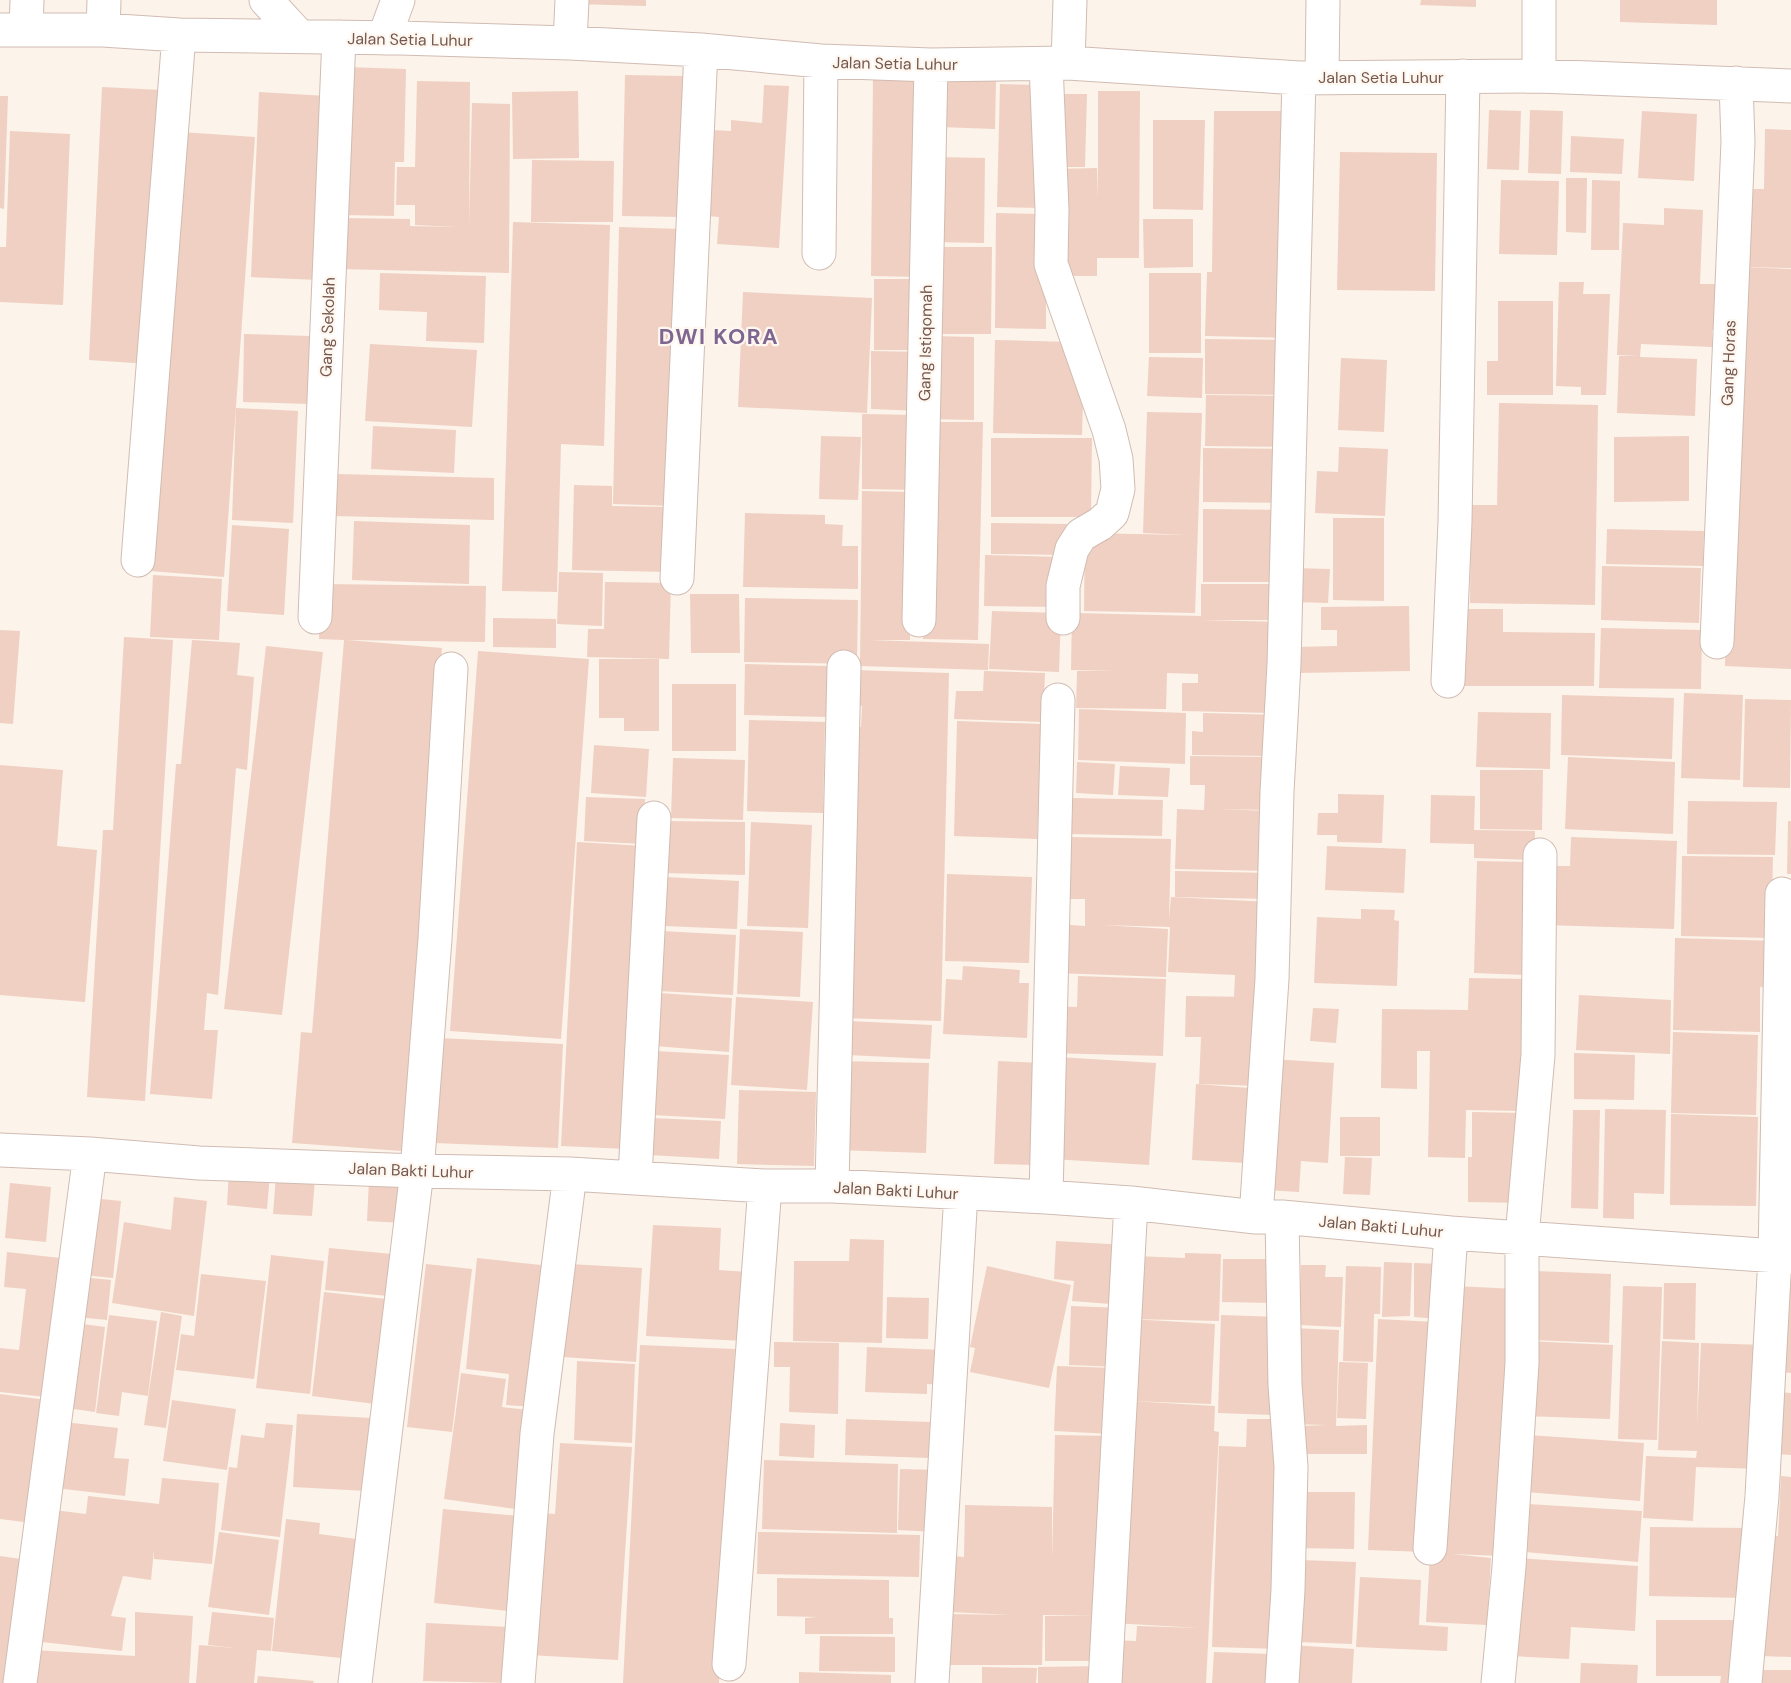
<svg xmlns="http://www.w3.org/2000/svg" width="1791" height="1683" viewBox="0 0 1791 1683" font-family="'DM Sans',sans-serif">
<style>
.building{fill:#f0d0c2}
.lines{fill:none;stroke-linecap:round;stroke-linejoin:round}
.minor-casing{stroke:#d0bcb2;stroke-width:35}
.minor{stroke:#fff;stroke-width:33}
.labels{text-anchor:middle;stroke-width:4.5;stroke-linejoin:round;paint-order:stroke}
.street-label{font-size:16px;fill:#76584e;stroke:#fef7f0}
.district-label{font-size:22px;font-weight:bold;letter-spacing:1.5px;fill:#7e6691;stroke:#fef7f0}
</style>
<rect width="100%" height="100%" fill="#fcf3ea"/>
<path class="building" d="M576,0h70v6l-70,-2z
M1421,0h55v7l-56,-2z
M1620,0h97v25l-97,-3z
M345,67l61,2 -2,93h-9l-1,54 -51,-1z
M625,75l59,1 -2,141 -60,-1z
M873,79l52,1 -3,197 -51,-1z
M941,80l55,1 -1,48 -55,-2z
M417,81l53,1 -1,145 3,-124 38,1 -1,169 -170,-4 1,-51 70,1v7l48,1 -43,-2v-20h-19l1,-38h18z
M1000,84l42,1 -2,123 -43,-1z
M764,85l25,1 -10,162 -62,-4 2,-27 -12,-1 5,-86 19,1v-11l31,3z
M102,87l60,3 -13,274 -60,-4z
M578,91l1,67 -66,1 -1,-67z
M1098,91h42l-1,167h-42v18h-31l-12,-107 43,-1 1,31z
M259,92l68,4 -8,184 -68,-3z
M1058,94h29l-2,73h-28z
M0,96h8l-4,113 -4,-1z
M1489,110l32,1 -2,59 -32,-1z
M1530,110l33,1 -2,63 -33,-1z
M1214,111h72l3,227 -84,-2 2,-64h5z
M1642,111l55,3 -3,67 -56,-3z
M1153,120h52l-2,90 -50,-1z
M1765,129l26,1v138l-46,-1 3,-78h16z
M10,131l60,3 -7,171 -63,-3v-55h6z
M181,132l74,5 -31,440 -74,-6z
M1571,136l53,3 -2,35 -52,-2z
M1340,152l97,1 -2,138 -98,-1z
M937,157l48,1 -1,85 -49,-1z
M532,160l82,1 -1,61h-82z
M1566,178h21l-1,55 -20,-1z
M1501,180l58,1 -2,74 -58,-1z
M1592,180l28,1 -1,69h-28z
M1664,208l39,2 -3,74h26l-3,47 -11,-1v17l-71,-3 -1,13 57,2 -2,57 -78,-3 2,-57h19l-21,-1 6,-132 41,2z
M996,213l43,1 7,40v75l-51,-1z
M1143,219h50v48l-49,1z
M513,222l97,3 -6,221 -43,-2 -4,148 -55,-1z
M619,227l62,2 -6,277 -62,-2z
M934,247h58l-1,87h-57z
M1738,267l53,2v400l-66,-3z
M380,273l106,3 -2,67 -58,-2 1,-29 -48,-2z
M1149,273h52v80h-52z
M874,279h47v71h-47z
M1559,282h25l-1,12h27l-4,101h-25v-8l-25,-1z
M743,292l129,6 -5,115 -129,-6z
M1498,301h55v94h-66v-34h11z
M244,334l66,2 -1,68 -66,-2z
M933,336l41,1v83l-44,-1z
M1205,339l81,1 -1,55 -80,-1z
M995,340l75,2 14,24 -2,69 -89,-2z
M370,344l107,6 -5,77 -107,-6z
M871,351l51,1 -1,59 -50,-2z
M1149,357l54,1 -1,40 -55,-2z
M1341,358l46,2 -3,72 -46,-2z
M1206,395l80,1 -1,51 -80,-1z
M1499,403l99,2 -3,200 -125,-2 1,-98h26z
M236,408l62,3 -5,112 -61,-3z
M1147,412l55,1 -7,200 -111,-2 1,-78 102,2 -44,-2z
M862,414l55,1 -1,75 -54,-1z
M928,422h55l-5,218 -55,-1z
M373,426l83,4 -2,43 -83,-4z
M821,436l40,1 -3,63 -39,-1z
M1689,436v65l-75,1v-65z
M991,438h101l-1,79h-100z
M1339,447l49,2 -3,67 -70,-3 2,-42 21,1z
M1203,448l81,1 -1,54 -80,-1z
M336,474l158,4v42l-160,-4z
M574,485l38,1v20l58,1 -1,65 -97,-2z
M862,491l49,1 -1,148h-41l120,4 -1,26 -128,-4z
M1203,509l80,1 -1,72h-79z
M745,513l80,2v9l18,1 -1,21h16v43l-115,-2z
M1333,518h51v83l-51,-1z
M354,521l116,4 -1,59 -117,-4z
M991,523l77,1v31l-77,-1z
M232,525l57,4 -5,86 -57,-4z
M1607,529l97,2 -1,35 -97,-2z
M985,555l76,2 -2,50 -75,-1z
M1602,566l99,2 -2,55 -98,-3z
M1293,568l37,1 -2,34 -36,-1z
M559,572l44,1 -1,53 -45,-2z
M153,575l69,4 -3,61 -69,-3z
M605,582l66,1 -2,76 -82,-2 1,-28h16z
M320,584l166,2 -1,56 -138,-2 95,8 -40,503 -110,-8 9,-111 11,1 32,-393 -25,-1z
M1201,584h81l-1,36h-81l77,2 -6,91 -89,-2v-28h16v-9l-31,-1 -1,36 -90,-1 1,-37h39l-45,-1 1,-57 129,3z
M690,594h49l1,59h-49z
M745,598l113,2 -1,64 -113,-2z
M1409,606l1,65 -113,2v-26l40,-1v-16h-16v-23z
M1461,609h42v23l92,1 -1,53h-133z
M992,611l69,2 -2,59 -70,-3z
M493,618l63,1v29l-63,-1z
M1601,628l101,2 -1,59 -102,-1z
M0,630l20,1 -7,93 -13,-1z
M124,637l49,3 -28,461 -58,-4 16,-267h10z
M192,640l48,3 -3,32 17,2 -7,93 -11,-2 -18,227 -11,-2 -3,37h14l-6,69 -62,-5 26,-330h5z
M266,646l57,6 -41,363 -58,-6z
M478,651l111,8 -28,380 -111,-8z
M599,659h60v72h-35v-13h-25z
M745,664l84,2 -1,51 -84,-2z
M853,670l96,3 -8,348 -101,-3 8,-292 13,1 1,-21 -10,-1z
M984,671l61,2 -2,49 -89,-3 2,-28h27z
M672,684h64v67h-64z
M1684,693l59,2 -3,85 -59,-2z
M1562,695l112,3 -2,61 -111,-4z
M1745,699l46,1 -1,88 -47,-1z
M1079,709l107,4 -1,51 -107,-4z
M1478,712l73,1 -1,56 -74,-2z
M1203,713l74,2v41l-85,-1v-24l11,1z
M749,720l76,2 -2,91 -76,-2z
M957,721l85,3 -5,115 -83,-3z
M594,745l55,4 -3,48 -55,-4z
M1190,756l83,1 -1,53 -56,-1 55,2 -2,60 -94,-2 2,-60 27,1 1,-25h-15z
M1568,757l107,5 -2,72 -108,-5z
M673,758l72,2 -2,60 -72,-2z
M1077,762l38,2 -2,31 -37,-2z
M0,765l63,5 -6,76 40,4 -12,152 -85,-7z
M1120,766l50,2 -2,29 -50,-2z
M1480,770h63l-1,60 -62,-1z
M1338,794l46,1 -2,48 -45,-1v-7h-20l1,-22h20z
M1431,795l44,1 -1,34 61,1v29l-61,-2v-14l-44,-1z
M586,797l59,2 -2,45 -59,-3z
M1072,798l91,2 -1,36 -91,-2z
M1688,801l89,1 -2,53 -88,-1z
M664,821l81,1v53l-82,-2z
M1788,821h3v53h-4z
M751,822l61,3 -4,103 -61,-2z
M1070,837l101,2 -2,81 2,-23 100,5 -11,184 -61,-2 2,-47h-16l1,-41 66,1h-18l1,-22 -67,-3 2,-45 -67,-2 65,4 -2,48 -110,-4 2,-49 27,2v-27h-17z
M1571,837l106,4 -3,88 -130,-4 1,-59h25z
M577,842l67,4 -17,303 -66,-3z
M1327,846l79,3 -2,44 -79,-3z
M1682,856l91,1 -2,81 -90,-2z
M1477,861l53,1 -3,113 -53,-2z
M1175,871l96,2 -1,26 -95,-2z
M947,874l85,3 -3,86 -84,-2z
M666,877l73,4 -2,48 -73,-3z
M1361,909l34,1 -1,10 5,1 -2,65 -83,-3 3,-66 44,2z
M740,929l63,3 -3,65 -63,-3z
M662,931l74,4 -3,60 -74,-4z
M1675,938l102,3 -1,47 -16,-1v45l-87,-2z
M963,966l57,4 -1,13h10l-2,55 -84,-4 3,-55 16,1z
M1078,976l88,3 -3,77 -113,-3 2,-47 25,1z
M1469,978l57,1 -2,132 -58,-1 -1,48 -37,-1 2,-106h-13v38l-36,-1 1,-79 86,1z
M659,993l73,5 -3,54 -74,-6z
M1579,995l92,5 -1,54 -94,-4z
M736,997l77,5 -6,88 -76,-5z
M1313,1008l26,1 -3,34 -26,-2z
M849,1021l83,4 -2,34 -82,-4z
M1673,1032l85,3 -2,80 -85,-2z
M439,1038l124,6 -5,104 -124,-5z
M655,1051l74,4 -4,64 -73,-4z
M1574,1053l61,2 -1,45 -60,-1z
M1058,1057l98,6 -7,102 -97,-6z
M1272,1059l62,4 -6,100 -27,-2 -2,31 -35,-2z
M838,1061l91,2 -3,90 -90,-3z
M998,1061l42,2 -4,102 -42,-1z
M1196,1084l54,4 -4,75 -54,-3z
M739,1090l77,2 -2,74 -77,-2z
M1605,1109l61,1 -2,84 -30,-1v26l-31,-1z
M1573,1110h27l-2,99 -27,-1z
M1472,1112l52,1v90l-56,-1v-45h4z
M1671,1114l87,3 -2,89 -86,-1z
M1340,1117h40v39h-40z
M651,1118l70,3 -2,38 -70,-4z
M1345,1157l27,1 -2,37 -27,-1z
M229,1171l41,3 -3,35 -40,-4z
M276,1176l39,3 -3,37 -39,-2z
M369,1180l37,2 -2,41 -37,-2z
M10,1183l41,4 -5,55 -41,-4z
M174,1197l33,4 -13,115 -82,-13 12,-81 47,8z
M91,1198l30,3 -8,77 -30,-3z
M653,1225l68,3 -2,42 29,2 -4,69 -98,-5z
M850,1239l34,1 -2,103 -89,-2 1,-80h55z
M1056,1241l70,4 -3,60 -51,-4 2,-20 -20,-2z
M329,1248l63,6 -4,42 -63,-6z
M7,1252l62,7 -14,139 -55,-6v-44l19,2 7,-61 -22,-2z
M1185,1253l36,1 -2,67 -87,-2 2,-63 51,2z
M271,1255l53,6 -14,133 -54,-6z
M477,1258l73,8 -13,141 -31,-2 3,-31 -43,-5z
M1223,1259h53l-1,44 -53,-1z
M1384,1262l28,1 -2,53 -28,1z
M1414,1263l29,1 -4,55 -25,-2z
M426,1264l46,5 -20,163 -45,-5z
M569,1264l73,4 -6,94 -73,-5z
M1301,1265h25l-1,12h18l-2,50 -42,-2z
M987,1266l84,19 -22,103 -79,-16 5,-24 -5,-1z
M1346,1266l35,1 -1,47h-6l-1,48 -30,-1z
M1535,1271l76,3 -2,69 -78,-3z
M201,1274l65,7 -12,98 -78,-9 5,-36 13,2z
M81,1277l30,3 -4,40 -30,-3z
M1664,1283h32l-1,57 -32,-1z
M1454,1286l63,3 -16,267 -49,-2 39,4 -4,67 -61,-3 4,-68z
M1623,1286l39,1 -5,153 -39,-1z
M1784,1288h7v85l-11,-1z
M324,1292l71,8 -12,105 -71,-9z
M887,1297l42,1 -1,41 -42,-1z
M1071,1306l51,2 -2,59 -51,-2z
M161,1312l21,4 -16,112 -22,-3z
M109,1315l48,6 -9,75 -26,-4 -3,24 -23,-3z
M1221,1315l56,2 -5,98 -54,-2z
M1131,1319l84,5 -4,80 -80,-3 84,5 -1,25 5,1 -13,251h-97l2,-43 25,1 1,-15 63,2 -88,-5z
M1378,1319l57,3 -9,230 -58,-2z
M75,1323l30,4 -10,85 -29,-4z
M1292,1328l47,2 -3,96 31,-1v29h-66v-28l26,-1 -37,-1z
M1526,1341l87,4 -3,74 -86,-3z
M1662,1341l37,2 -2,83 4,-83 64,2 -3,124 -66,-2 -3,54 -50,-3 3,-62 50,2 1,-7 -39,-1z
M774,1342l65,1 -1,71 -49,-2 1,-45h-16z
M640,1345l95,4 -16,334h-96z
M867,1347l76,3 -2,35 -14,-1v10l-62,-2z
M577,1361l58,3 -3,79 -58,-3z
M1339,1362l29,1 -2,56 -29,-1z
M1057,1366l57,2 -3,66 -57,-3z
M461,1373l45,6 -4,28 27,3 -13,99 -72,-10z
M1779,1392l12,1v62l-14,-1z
M0,1394l47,6 -15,123 -32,-4z
M172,1400l64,9 -9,61 -64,-9z
M297,1414l75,4 -5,73 -74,-4z
M846,1419l84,3 -1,36 -84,-3z
M1247,1419h29l-3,84h12l-5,146 -68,-2 7,-201 27,1z
M64,1422l54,6 -4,30 15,1 -4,37 -70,-8z
M266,1423l27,2 -13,112 -59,-7 8,-63 8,1 4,-33 23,3z
M780,1423l35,2 -1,33 -35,-2z
M1055,1435l57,1 -8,225h-59v-45h51l-53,-1 -1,50h-94v-51l64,1 -62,-3 2,-56 12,1 1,-52 87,2v54z
M1529,1435l115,8 -4,58 -115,-9z
M560,1443l72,4 -14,213 -89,-5 12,-142 14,1z
M764,1460l134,4 -1,69 -135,-4z
M900,1469l39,1 -3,62 -38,-2z
M1781,1476l10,1v180l-30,-1 6,-120h11z
M162,1478l57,5 -7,81 -58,-5v-9l-3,30 -28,-4 -12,40 15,2 -4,33 -89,-10 21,-131 32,4 2,-18 71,8z
M1296,1492h59l-1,57 -59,-1z
M1528,1504l114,7 -4,51 -113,-10z
M443,1509l75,7 -10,95 -74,-8z
M286,1519l34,4 -1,11 45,6 -13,119 -79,-8z
M1650,1527l98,1 -1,70 -98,-2z
M219,1532l60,8 -10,75 -61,-8z
M758,1532l162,3 -1,42 -162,-3z
M0,1556l28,4 -19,123h-9z
M1518,1558l120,8 -3,65 -64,-4 -2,32 -57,-3z
M1301,1560l55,2 -4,82 -55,-2z
M1360,1577l61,3 -2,45 29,2 -1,24 -91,-4z
M777,1578l112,2v38h4v16h-88v-16l12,-1 -40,-1z
M135,1612l58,4 -4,67h-158l2,-33 102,6z
M212,1612l62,6 -3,33 -14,-1 -3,33h-58l3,-38 35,3 -26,-3z
M1656,1620h83v63h-19l1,-7h-65z
M426,1623l86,4 -3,56 -86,-2z
M820,1636l75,1v35l-76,-1z
M1290,1645l64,4 -2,34h-63z
M1214,1652l61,2 -2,29h-61z
M1581,1663l57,2 -1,18h-57z
M1102,1666v17h-64v-16z
M982,1667l55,1 -1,15h-54z
M1754,1670h37v13h-37z
M799,1672l92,3v8h-92z
M258,1676l56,5 -1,2h-56z"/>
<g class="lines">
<defs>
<path id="minor" d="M266,0l33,36
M0,30h103l76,5 221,3 170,5 131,7 120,11 110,4 137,-2 231,15 240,-2 252,10
M26,30l1,-30
M103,30l1,-30
M384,38l14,-38
M570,43l2,-43
M1068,63l2,-63
M1046,64l6,146 -1,54 58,166 7,29 2,30 -6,24 -12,11 -19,11 -9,14 -9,37v32
M1322,76l1,-76
M1539,76v-76
M819,253l2,-192
M138,560l41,-525
M677,578l24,-528
M315,617l24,-580
M919,620l12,-555
M1717,642l21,-500 -2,-59
M1448,681l7,-159 8,-446
M0,1150l90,4 109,9 218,8 153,3 195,12h67l214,11 85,6 125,14h26l169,16 340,24
M635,1177l19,-359
M832,1186l12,-519
M1046,1197l12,-497
M1256,1217l16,-238 5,-187 7,-128 15,-586
M1430,1548l21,-315
M729,1664l36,-478
M20,1683l70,-529
M355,1683l62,-512 18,-232 16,-270
M518,1683l19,-249 33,-260
M932,1683l29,-490
M1105,1683l26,-480
M1282,1683l6,-93 3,-123 -6,-82 -3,-168
M1498,1683l11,-116 13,-204v-126l16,-182 2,-200
M1745,1683l17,-187 13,-239 7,-363"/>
</defs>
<use href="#minor" class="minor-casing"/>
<use href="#minor" class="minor"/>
</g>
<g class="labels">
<g class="street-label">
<text transform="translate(410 39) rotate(1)" y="6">Jalan Setia Luhur</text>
<text transform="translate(895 63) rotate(1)" y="6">Jalan Setia Luhur</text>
<text x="1381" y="83">Jalan Setia Luhur</text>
<text transform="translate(327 327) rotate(-88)" y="6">Gang Sekolah</text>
<text transform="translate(925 343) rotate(-89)" y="6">Gang Istiqomah</text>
<text transform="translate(1728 363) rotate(-88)" y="6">Gang Horas</text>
<text transform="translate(411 1170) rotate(2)" y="6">Jalan Bakti Luhur</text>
<text transform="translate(896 1190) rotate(3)" y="6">Jalan Bakti Luhur</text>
<text transform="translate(1381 1226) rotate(5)" y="6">Jalan Bakti Luhur</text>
</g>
<g class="district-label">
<text x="719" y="344">DWI KORA</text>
</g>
</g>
</svg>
